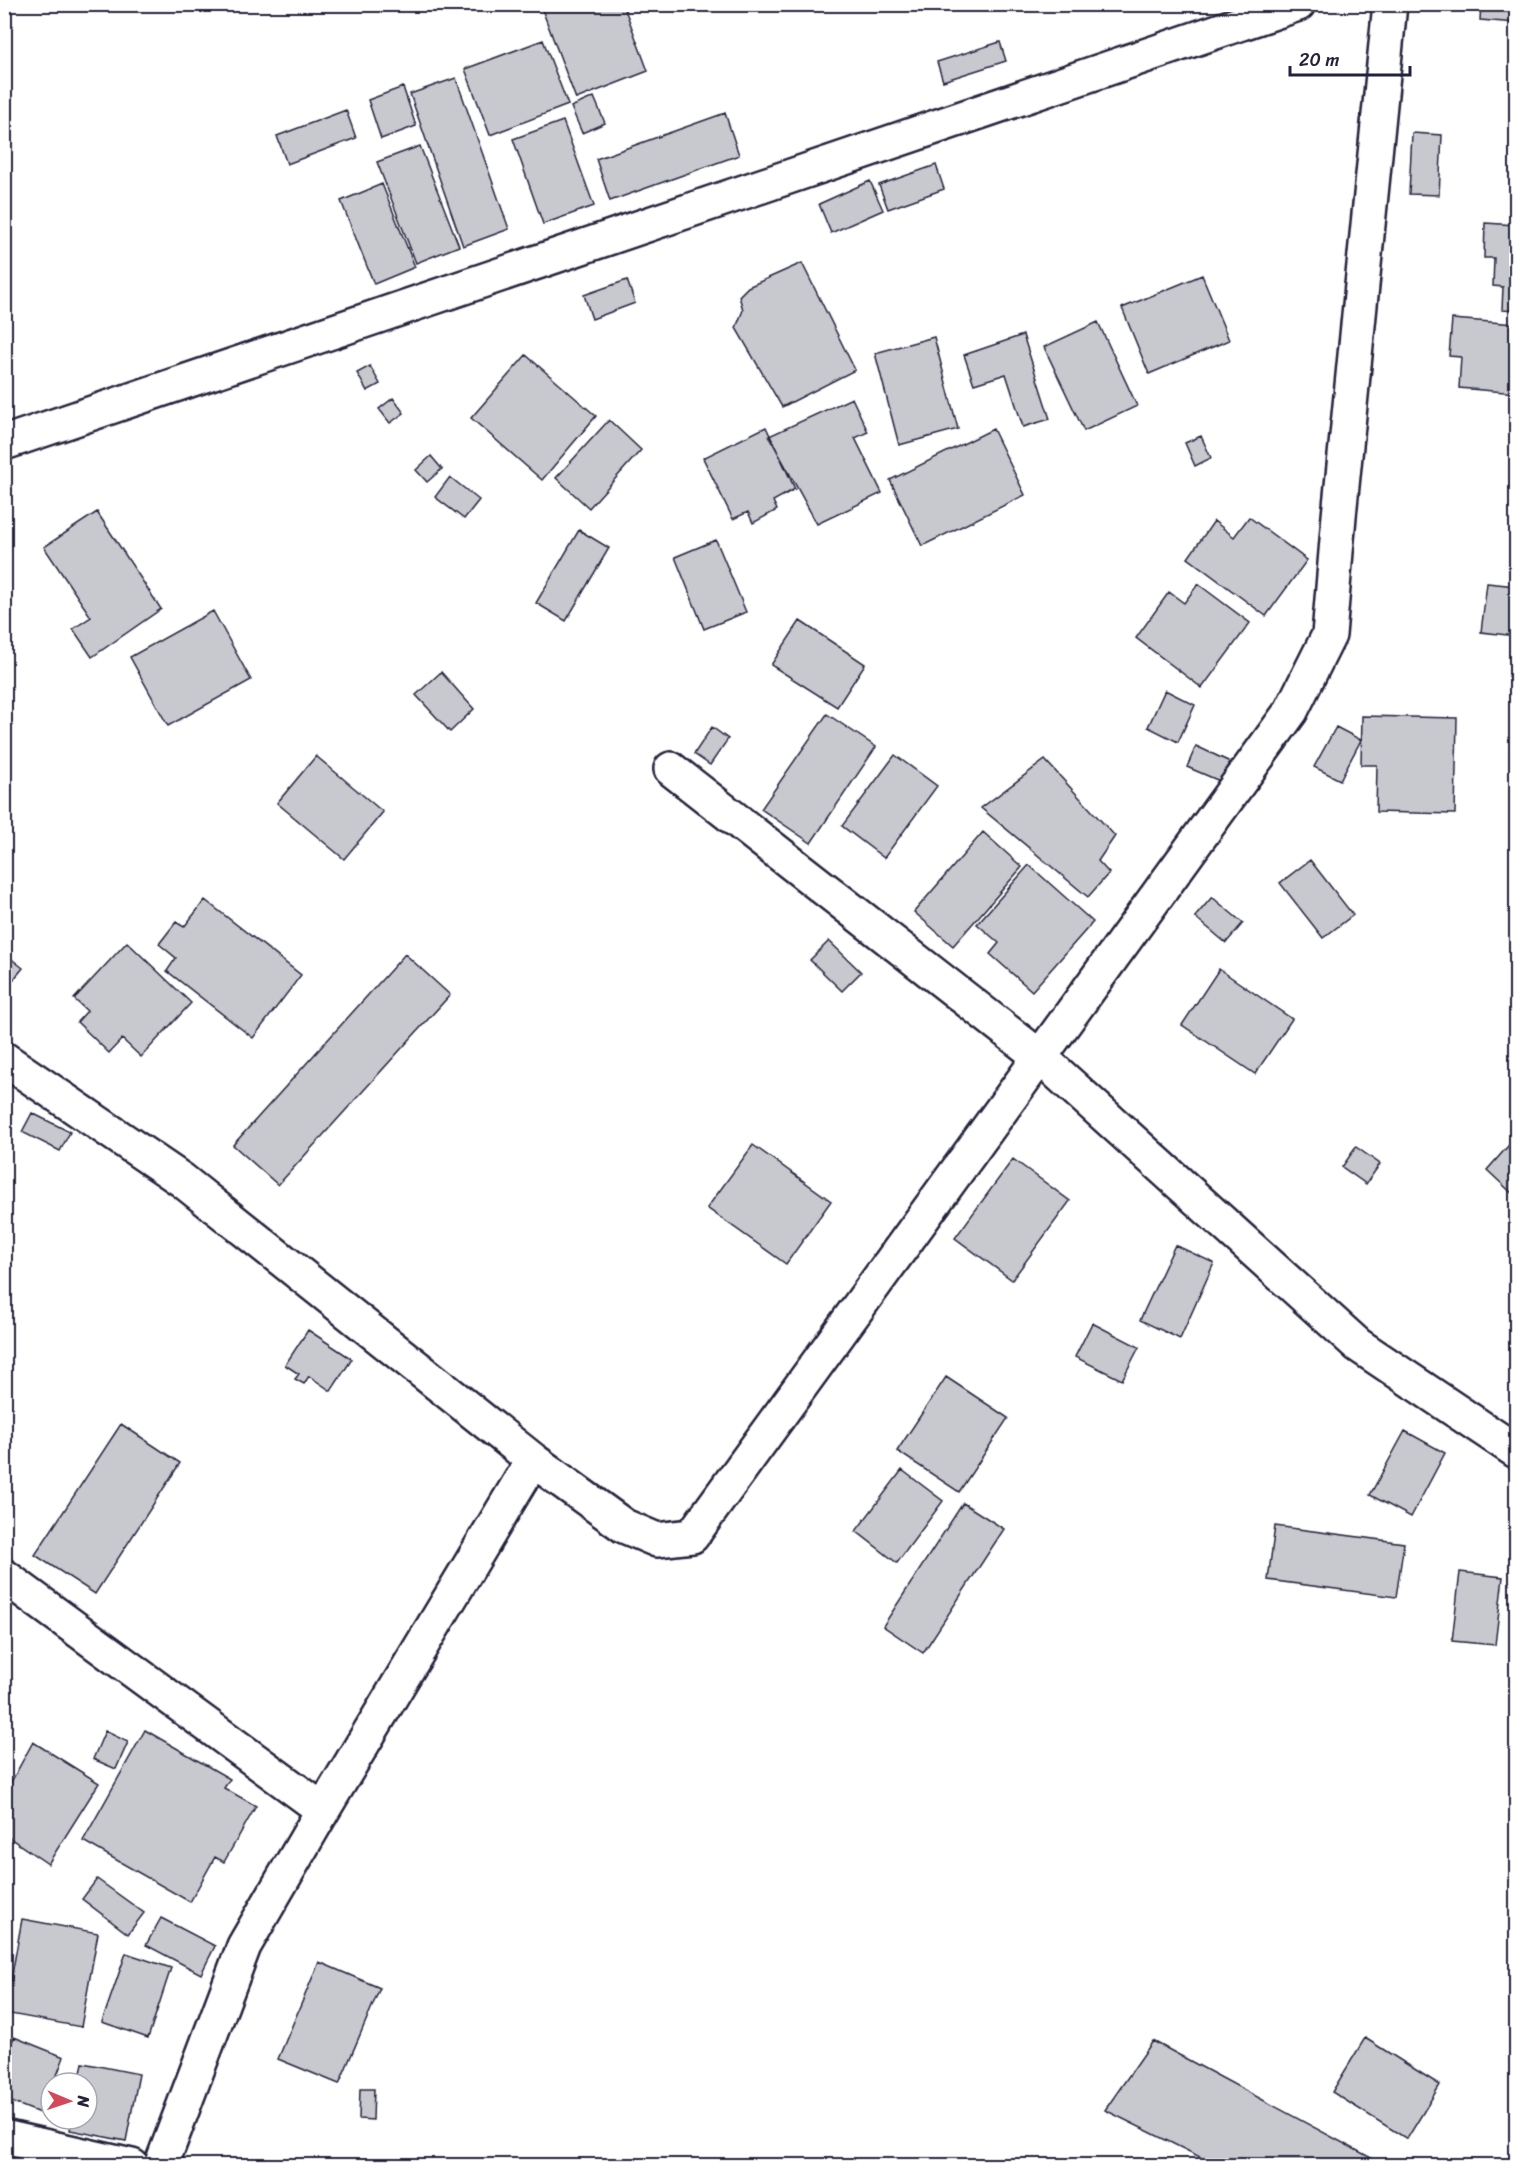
<svg xmlns="http://www.w3.org/2000/svg" width="1521" height="2170" viewBox="0 0 1521 2170" font-family="Sriracha,sans-serif">
<style>
.building{fill:#c8c8cf;stroke:#22223b;stroke-width:1.5}
.lines{fill:none;stroke-linecap:round;stroke-linejoin:round}
.minor-casing{stroke:#22223b;stroke-width:38}
.minor{stroke:#fff;stroke-width:33}
</style>
<rect width="100%" height="100%" fill="#fff"/>
<filter id="ink" filterUnits="userSpaceOnUse"><feTurbulence type="fractalNoise" baseFrequency=".0167" numOctaves="2"/><feDisplacementMap in="SourceGraphic" scale="12" xChannelSelector="R" yChannelSelector="G"/><feConvolveMatrix kernelMatrix="1 2 1 2 8 2 1 2 1" color-interpolation-filters="sRGB"/></filter>
<g filter="url(#ink)">
<path class="building" d="M540,4h83l25,67 -72,28z
M1481,4h35v19l-36,-3z
M543,40l25,65 -78,30 -25,-66z
M1000,42l6,19 -63,20 -6,-19z
M456,78l53,151 -46,17 -53,-152z
M403,87l13,39 -35,13 -13,-39z
M594,97l11,26 -23,10 -11,-26z
M346,110l10,28 -69,26 -10,-28z
M725,113l14,42 -129,46 -14,-42z
M563,121l31,85 -51,18 -30,-85z
M1412,133l30,2 -3,60 -30,-1z
M420,146l39,100 -43,17 -39,-101z
M936,165l8,24 -56,20 -9,-24z
M870,181l13,29 -52,23 -12,-29z
M382,184l33,83 -41,17 -33,-83z
M1485,223l31,2v86l-14,-1 1,-23 -10,-1 1,-28h-10z
M802,263l53,107 -73,37 -46,-79 7,-18 -4,-14 9,-9z
M1202,275l27,65 -80,34 -27,-66z
M627,280l8,23 -43,16 -8,-24z
M1452,319l64,5v69l-57,-5 2,-31 -12,-1z
M1098,322l39,84 -53,25 -40,-84z
M1023,335l27,84 -27,8 -17,-53 -32,10 -10,-29z
M934,337l24,92 -59,16 -24,-92z
M526,355l70,61 -54,64 -71,-62z
M370,366l10,18 -13,7 -10,-18z
M393,398l11,15 -14,10 -11,-14z
M852,398l16,34 -13,6 27,55 -65,31 -48,-88z
M609,420l32,30 -52,58 -33,-30z
M766,427l29,62 -22,12 4,9 -24,13 -5,-11 -15,7 -30,-61z
M993,429l32,66 -103,51 -32,-66z
M1201,436l10,22 -16,8 -10,-23z
M431,456l11,13 -15,13 -11,-12z
M450,477l29,23 -15,19 -29,-22z
M97,512l64,97 -69,48 -19,-28 18,-12 -47,-70z
M1249,517l58,43 -41,56 -78,-58 26,-37 20,16z
M579,530l30,18 -43,73 -30,-18z
M716,540l30,72 -42,17 -29,-72z
M1487,583l29,3v50l-35,-4z
M1198,584l52,39 -48,65 -66,-50 33,-46 15,11z
M213,611l38,69 -83,46 -38,-69z
M800,621l65,43 -28,43 -66,-42z
M441,672l33,37 -24,23 -34,-37z
M1165,690l30,15 -17,37 -30,-15z
M827,714l49,33 -65,96 -50,-34z
M1362,716l95,2 -2,96 -79,-2 1,-47h-16z
M712,727l16,12 -18,26 -16,-11z
M1336,727l25,13 -21,40 -26,-13z
M1196,746l34,16 -8,20 -35,-15z
M895,755l42,31 -53,72 -42,-32z
M316,756l67,56 -39,47 -67,-56z
M1045,760l70,76 -17,25 11,12 -21,24 -107,-89z
M983,832l39,35 -69,79 -39,-34z
M1310,860l43,55 -30,23 -43,-55z
M1029,865l64,57 -61,69 -42,-37 9,-11 -22,-19z
M1212,897l31,26 -17,20 -31,-26z
M205,900l96,75 -48,63 -86,-67 9,-13 -17,-14 17,-22 8,5z
M829,941l32,31 -19,19 -32,-31z
M127,942l64,61 -50,54 -19,-18 -13,14 -32,-31 10,-11 -13,-12z
M4,953l19,15 -19,23z
M405,954l45,41 -172,190 -45,-40z
M1219,969l73,50 -37,55 -73,-49z
M32,1113l38,19 -10,19 -38,-19z
M1516,1137v60l-29,-27z
M753,1145l78,56 -45,63 -79,-56z
M1356,1147l24,17 -14,20 -24,-17z
M1013,1159l57,42 -58,79 -57,-42z
M1175,1245l39,18 -34,76 -40,-19z
M1092,1323l47,24 -17,33 -47,-23z
M308,1330l44,29 -21,32 -22,-15 -5,8 -9,-5 4,-5 -14,-9z
M946,1377l62,41 -49,74 -62,-41z
M121,1424l59,39 -85,131 -60,-39z
M1405,1431l40,22 -34,64 -41,-22z
M902,1470l41,31 -46,62 -41,-32z
M963,1503l41,26 -81,124 -40,-27z
M1275,1526l129,17 -8,54 -128,-17z
M1460,1572l43,5 -8,68 -43,-4z
M145,1730l85,49 -6,9 32,18 -32,56 -9,-5 -25,45 -107,-61z
M105,1731l23,11 -12,27 -23,-10z
M33,1742l66,41 -51,81 -44,-30v-39z
M97,1879l47,34 -16,21 -46,-35z
M161,1918l54,28 -14,28 -55,-29z
M22,1919l76,14 -17,94 -76,-14z
M126,1953l45,15 -23,70 -46,-16z
M319,1962l61,26 -41,96 -61,-25z
M14,2037l50,20 -10,26h-3v7l-9,24 -38,-15v-38z
M1365,2038l75,47 -33,54 -75,-47z
M1153,2041l233,125h-168l-113,-56z
M83,2063l56,11 -13,67 -56,-11 2,-11h15v-36h-8z
M360,2089h14l-1,31 -14,-1z"/>
<g class="lines">
<defs>
<path id="minor" d="M4,443l1294,-439
M671,769l369,288 318,288 158,106
M4,1059l178,121 351,280 91,66 33,14 35,-4 599,-825 38,-76 10,-119 51,-512
M4,1576l319,234
M4,2137l128,29
M161,2166l83,-220 79,-136 210,-350"/>
</defs>
<use href="#minor" class="minor-casing"/>
<use href="#minor" class="minor"/>
</g>
</g>
<rect width="1521" height="2170" fill="none" stroke="#fff" stroke-width="24"/>
<rect x="12" y="12" width="1497" height="2146" fill="none" stroke="#22223b" stroke-width="2" filter="url(#ink)"/>
<g transform="translate(69 2101) rotate(92)"><circle r="28" fill="#ffffff" stroke="#a7a7b1" stroke-width="1.5"/>
<path d="M0-4.5L10 22L0 15L-10 22Z" fill="#d1495b"/>
<text y="-9" font-size="16" font-weight="bold" text-anchor="middle" fill="#22223b">N</text>
</g>
<path d="M1290 66v9h120v-9" fill="none" stroke="#22223b" stroke-width="3"/>
<text x="1299" y="66" font-size="18" fill="#22223b" stroke="#ffffff" stroke-width="4.5" paint-order="stroke">20 m</text>
</svg>
